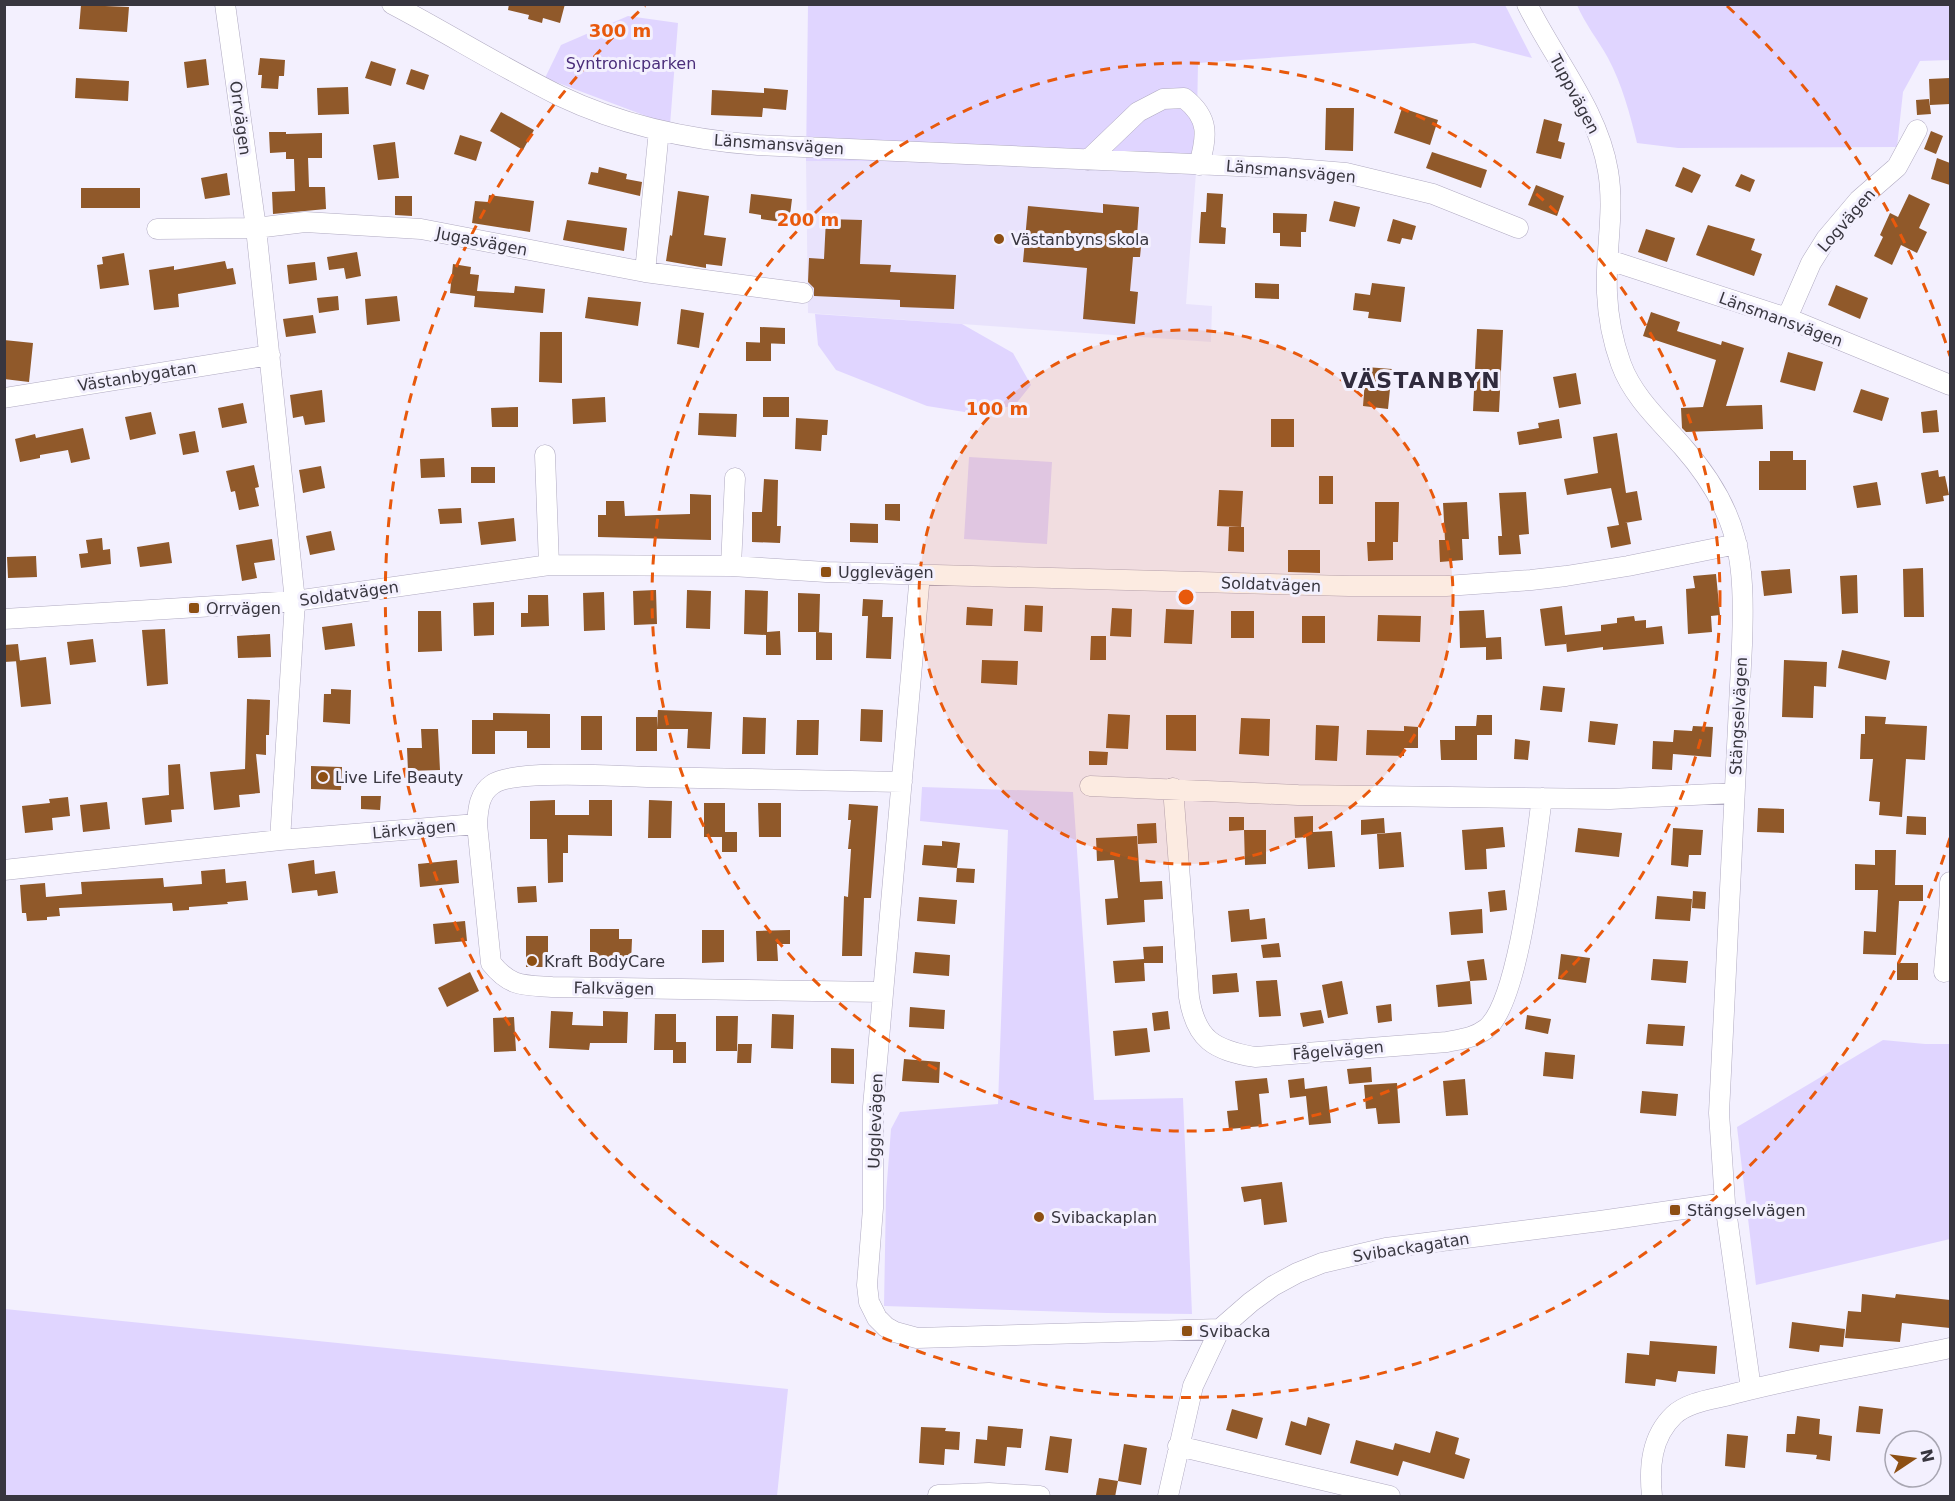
<svg xmlns="http://www.w3.org/2000/svg" width="1955" height="1501" viewBox="0 0 1955 1501" font-family="'DejaVu Sans',sans-serif">
<style>
.built{fill:#e9e3fc}
.green{fill:#e0d5ff}
.building{fill:#90592a}
.lines{fill:none;stroke-linecap:round;stroke-linejoin:round}
.minor-casing{stroke:#b0aac1;stroke-width:21}
.minor{stroke:#fff;stroke-width:20}
.ring{fill:none;stroke:#e8590c;stroke-width:3;stroke-dasharray:10 8}
.poi-dot{fill:#8d4f13;stroke:#f3f0fe;stroke-width:2}
.labels{text-anchor:middle;stroke-width:6;stroke-linejoin:round;paint-order:stroke}
.park-label{font-size:16px;fill:#4a2d7a;stroke:#f3f0fe}
.street-label{font-size:16px;fill:#38363f;stroke:#f3f0fe}
.poi-label{font-size:16px;fill:#38363f;stroke:#f3f0fe;text-anchor:start}
.district-label{font-size:22px;font-weight:bold;letter-spacing:1.5px;fill:#302b3d;stroke:#f3f0fe}
.centre{fill:#e8590c;stroke:#f3f0fe;stroke-width:3}
.ring-label{font-size:18px;text-anchor:middle;font-weight:bold;fill:#e8590c;stroke:#f3f0fe;stroke-width:6;stroke-linejoin:round;paint-order:stroke}
</style>
<rect width="100%" height="100%" fill="#f3f0fe"/>
<path class="built" d="M806,161l208,1 182,11 -10,131 26,2 -1,36 -403,-29z"/>
<path class="green" d="M808,5h697l27,53 -58,-15 -276,20 -2,110 -182,-11 -208,-1z
M1577,5h373v55l-30,1 -17,31 -6,55 -219,1 -41,-5c-7,-29 -15,-59 -29,-85 -10,-18 -23,-34 -31,-53z
M628,16l50,7 -8,102 -125,-47 16,-33z
M815,314l147,10 51,29 18,32 -16,20 -38,9 -50,-8 -91,-36 -18,-25z
M969,457l83,5 -5,82 -83,-5z
M922,787l151,5 21,308 89,-2 9,216 -85,-1 -223,-7 2,-111 5,-66 9,-17 98,-8 10,-274 -88,-9z
M1883,1040l42,4h25v195l-194,46 -19,-158z
M5,1309l783,80 -11,107h-772z"/>
<path class="building" d="M509,4h56l-5,19 -17,-5 -1,5 -14,-4 1,-4 -21,-5z
M81,5l48,2 -2,25 -48,-3z
M260,58l25,2 -1,16h-5l-1,13 -17,-1 1,-13h-4z
M206,59l3,26 -22,3 -3,-26z
M371,61l25,8 -5,17 -26,-8z
M411,69l18,6 -5,15 -18,-6z
M76,78l53,3 -1,20 -53,-3z
M1950,78v26l-20,1 -1,-26z
M348,87l1,27 -31,1 -1,-27z
M764,88l24,2 -2,20 -23,-2 -1,9 -51,-2 1,-25 52,3z
M1929,99l2,15 -14,1 -1,-15z
M1326,108h28l-1,43 -28,-1z
M1402,108l36,12 -8,25 -36,-12z
M501,112l33,18 -11,20 -33,-19z
M1544,119l18,5 -4,17 7,2 -4,16 -25,-6z
M1931,131l12,5 -7,18 -12,-5z
M269,132h17v2l36,-1v25h-14l1,29h16l1,22 -53,5 -1,-22 23,-1 -1,-32h-8v-7l-16,1z
M460,135l22,7 -6,19 -22,-7z
M395,142l4,36 -21,2 -5,-35z
M1432,152l55,18 -6,18 -55,-20z
M1937,158l13,5v22l-19,-6z
M599,167l28,7 -1,5 16,3 -2,14 -52,-12 3,-12 7,1z
M1683,167l18,8 -9,18 -17,-7z
M227,173l3,22 -25,4 -4,-21z
M1741,174l14,6 -5,12 -15,-6z
M1536,185l28,11 -7,20 -29,-11z
M81,188h59v20h-59z
M678,191l31,5 -5,39 22,3 -4,28 -16,-2v4l-40,-7 4,-26 2,1z
M1207,193l16,1 -2,33 5,1 -1,16 -26,-1 2,-31h5z
M751,194l41,5 -3,24 -28,-4v-4l-12,-2z
M1909,194l21,10 -11,24 8,4 -10,21 -16,-8 -9,20 -18,-9 9,-19 -3,-2 10,-22 8,4z
M489,195l45,6 -4,31 -58,-9 3,-22 13,1z
M395,196h17v20l-17,-1z
M1334,201l26,6 -5,20 -26,-6z
M1103,204l36,3 -2,29h5l-2,21h-7l-3,34 8,1 -3,32 -52,-5 4,-51 -64,-6 5,-56 75,7z
M1273,213l34,1 -1,18h-5v15l-21,-1v-13h-7z
M826,219l36,1 -2,44 31,1 -1,7 66,3 -2,34 -54,-2v-7l-86,-4v-8l-6,-6 1,-24 15,1z
M1393,219l23,7 -4,14 -10,-2 -2,6 -13,-3z
M567,220l60,8 -3,23 -61,-11z
M1708,225l47,14 -4,11 11,4 -8,22 -58,-21z
M1646,229l29,9 -8,24 -29,-10z
M357,252l4,24 -15,3 -2,-11 -15,2 -2,-13z
M124,253l5,32 -29,4 -3,-24 6,-1 -1,-7z
M225,261l2,8 6,-1 3,16 -58,10 1,13 -25,3 -5,-40 25,-4v4z
M315,262l2,18 -28,4 -2,-19z
M453,264l18,3 -1,7 9,1 -2,16 37,2 1,-7 30,3 -2,24 -69,-6 1,-11 -25,-3z
M1255,283l24,1v15l-24,-1z
M1372,283l33,4 -4,35 -33,-4 1,-6 -16,-2 2,-17 15,2z
M1836,285l32,13 -8,21 -32,-14z
M338,296l1,14 -20,3 -2,-15z
M397,296l3,25 -33,4 -2,-26z
M588,297l53,5 -3,24 -53,-8z
M681,309l23,4 -5,35 -22,-4z
M1651,312l29,10 -3,9 44,14 1,-4 22,7 -18,58 36,-1 1,24 -77,3 -4,-4 -1,-20 22,-1 13,-47 -73,-24z
M313,315l3,18 -30,4 -3,-18z
M760,327l25,1v16l-25,-1z
M1477,329l26,1 -4,82 -26,-1z
M540,332h22v51l-23,-1z
M4,340l29,3 -4,39 -25,-3z
M746,342l25,1v18h-25z
M1788,352l35,10 -8,29 -35,-9z
M1366,367l26,2 -4,40 -25,-3z
M1576,373l5,31 -22,4 -6,-31z
M1861,389l28,9 -7,23 -29,-9z
M322,390l3,32 -20,3 -2,-9 -10,2 -3,-23z
M605,397l1,25 -33,2 -1,-25z
M763,397h26v20h-26z
M243,403l4,20 -25,5 -4,-20z
M518,407v20h-26l-1,-19z
M1937,410l2,22 -16,1 -2,-21z
M151,412l5,22 -26,6 -5,-23z
M699,413l38,1 -1,23 -38,-2z
M796,418l32,2 -1,15h-5l-1,16 -26,-2z
M1271,419h23v28h-23z
M1559,419l3,19 -43,7 -2,-13 22,-4 -1,-5z
M83,428l7,31 -19,4 -3,-13 -28,5v3l-20,4 -5,-23 20,-5 1,4z
M195,431l4,21 -16,3 -4,-21z
M1617,433l9,60 11,-2 5,29 -17,3h2l4,21 -20,4 -4,-21 12,-2 -8,-37 -44,7 -3,-16 34,-6 -5,-36z
M1770,451h23v9h13v30h-47v-29h11z
M444,458l1,19 -24,1 -1,-19z
M254,465l5,22 -4,1 4,18 -20,4 -4,-19 -4,1 -5,-21z
M321,466l4,22 -22,5 -4,-23z
M471,467h24v16h-24z
M1938,470l1,7 6,-1 4,19 -6,1 1,5 -18,3 -5,-31z
M1319,476h14v28h-14z
M764,479l14,1 -1,46h4l-1,17 -28,-1v-30h10z
M1877,482l4,23 -24,3 -4,-22z
M1219,490l24,1 -2,36 -24,-1z
M1526,492l3,42 -10,1 2,19 -22,1 -1,-19h4l-3,-43z
M690,494l21,1v45l-113,-3v-22h8v-14h18l1,15 65,-2z
M1375,502h24l-1,40h-5v18l-25,1 -1,-19h8z
M1467,502l2,37h-7l1,21 -23,2 -1,-22h6l-2,-37z
M885,504h15v17l-15,-1z
M461,508l1,15 -22,1 -2,-15z
M514,518l2,23 -35,4 -3,-23z
M850,523l28,1v19l-28,-1z
M1229,527h15v25l-16,-1z
M331,531l4,19 -25,5 -4,-19z
M102,538l1,12 7,-1 1,15 -30,4 -2,-14 9,-1 -2,-13z
M272,539l3,21 -21,3 3,15 -15,3 -6,-36z
M169,542l3,21 -32,4 -3,-20z
M1288,550h32v23l-32,-1z
M36,556l1,21 -29,1 -1,-21z
M1923,568l1,49h-20l-1,-48z
M1790,569l2,24 -28,3 -3,-25z
M1716,574l4,41 -9,1 1,16 -24,2 -2,-45 9,-1 -2,-12z
M1857,575l1,38 -16,1 -2,-38z
M656,590l1,34 -23,1 -1,-34z
M687,590l24,1 -1,38 -24,-1z
M745,590l23,1 -1,41 13,-1 1,24h-15v-20l-22,-1z
M604,592l1,38 -21,1 -1,-38z
M798,593l22,1 -1,38h-21z
M528,595h20l1,31 -28,1v-14h7z
M863,599l20,1 -1,17h11l-2,42 -25,-1 2,-42h-6z
M494,602v33l-20,1 -1,-33z
M1025,605l18,1 -1,26 -18,-1z
M1562,606l3,29 36,-4v-6l16,-2v-5l17,-2 1,5 11,-1v8l16,-2 2,18 -61,6v-3l-36,5 -1,-10v2l-21,2 -5,-37z
M967,607l26,2 -1,17 -26,-1z
M1112,608l20,1 -1,28 -21,-1z
M1166,609l28,1 -2,34 -28,-1z
M1484,610l2,28 15,-1 1,22 -16,1v-13l-26,1 -1,-37z
M418,611h23l1,40 -24,1z
M1231,611h23v27h-23z
M1378,615l43,1 -1,26 -43,-1z
M1302,616h23v27h-23z
M352,623l3,23 -30,4 -3,-23z
M165,629l3,55 -21,2 -5,-56z
M816,632l16,1v27h-16z
M270,634l1,23 -33,1 -1,-22z
M1091,636h15v24h-16z
M93,639l3,23 -26,3 -3,-23z
M18,644l2,17 -16,1v-17z
M1842,650l48,11 -4,19 -48,-12z
M46,657l5,47 -30,3 -5,-46z
M982,660l36,1 -1,24 -36,-2z
M1784,660l43,2 -1,25 -12,-1 -1,32 -31,-1z
M1543,686l22,2 -3,24 -22,-2z
M331,689l20,1 -1,34 -27,-2 1,-28h7z
M247,699l23,1 -1,35h-3v20l-10,-1 4,39 -21,2 1,12 -26,3 -4,-38 35,-3z
M861,709l22,1 -1,32 -22,-1z
M658,710l54,2 -2,37 -23,-1 1,-19h-31v22h-21v-34h21v11z
M493,713l57,1v34h-23v-17h-32v23h-23v-34h21z
M1108,714l22,1 -2,34 -22,-1z
M1166,715h30v36l-30,-1z
M1477,715h15v20h-15v25h-36l-1,-20h15v-14h21z
M581,716h21v34h-21z
M1865,716l21,1 -1,7 42,2 -2,34 -19,-1 -4,58 -23,-2 1,-13 -11,-1 4,-42h-13l1,-25h4z
M743,717l23,1 -1,36h-23z
M1241,718l29,1 -1,37 -30,-2z
M797,720h22l-1,35h-22z
M1590,721l28,3 -3,21 -27,-3z
M1316,725l23,1 -2,35 -22,-1z
M1404,726l14,1v21h-14v8l-38,-1 1,-25 37,1z
M1693,726l20,1 -2,30 -38,-3 -1,16 -20,-1 1,-28 20,1 1,-12 18,1z
M421,729h17l2,41 -32,1 -1,-23h15z
M1515,739l15,2 -2,19 -14,-1z
M1089,751l19,1 -1,13h-18z
M180,764l4,45 -13,1 1,12 -27,3 -3,-27 27,-3 -1,-30z
M311,766l31,1 -1,23 -30,-1z
M361,796h20l-1,14 -19,-1z
M68,797l2,19 -18,2 1,12 -28,3 -3,-27 28,-3 -1,-4z
M555,800v15h34v-15h23v36l-44,-1v18h-5v29l-15,1 -1,-44h-17v-38z
M649,800l23,1 -1,37h-23z
M107,802l3,27 -27,3 -3,-27z
M704,803h21v29h12v20h-15v-15h-18z
M758,803h23v34h-22z
M849,804l29,2 -7,92h-7l-2,58h-20l2,-60 4,1 3,-48h-3l3,-29h-3z
M1758,808l26,1v24l-27,-1z
M1313,816v16l19,-1 3,36 -27,2 -2,-32 -11,1 -1,-21z
M1907,816l19,1v18l-20,-1z
M1229,817h15v13l-15,1z
M1384,818l1,15 -24,2v-15z
M1156,823l1,20 -19,1 -1,-20z
M1503,827l2,20 -19,2 1,20 -22,1 -3,-40z
M1578,828l44,5 -3,24 -44,-5z
M1673,828l30,2 -2,25h-12l-1,12 -17,-2z
M1244,830h22v34l-21,1z
M1401,832l3,35 -25,2 -2,-35z
M1137,836l3,46 22,-1 1,18 -19,1 1,22 -38,3 -2,-26 13,-1 -4,-38 -17,1 -1,-23z
M942,841l18,2 -3,25 -35,-3 2,-20 18,1z
M1875,850h21l-1,35h28v16h-24l-3,54 -33,-1 1,-23 12,1 2,-42h-23v-26l20,1z
M314,860l1,14 20,-3 3,22 -20,3 -1,-6 -25,3 -4,-29z
M457,860l2,23 -39,4 -2,-23z
M957,868l18,1 -1,14 -18,-1z
M225,869l1,14 20,-2 2,19 -21,2 1,2 -39,3v3l-16,1 -1,-8 -113,5 1,8 -13,1v3l-20,1 -1,-8h-4l-2,-28 25,-2 1,14 36,-3 -1,-12 82,-4 1,9 38,-3 -1,-13z
M536,886l1,16 -19,1 -1,-16z
M1505,890l2,20 -17,2 -2,-20z
M1693,891l13,1 -1,17 -13,-1z
M1657,896l35,3 -2,22 -35,-2z
M919,897l38,3 -2,24 -38,-3z
M1249,909l1,11 15,-2 2,21 -36,3 -3,-31z
M1482,909l1,24 -32,2 -2,-23z
M465,921l2,20 -32,3 -2,-20z
M590,929h29v10h13l-1,24h-41z
M702,930h22v32l-22,1z
M790,930v14h-13l1,17h-21l-1,-30z
M526,936h22v31h-22z
M1279,943l2,14 -18,1 -2,-13z
M1163,946v17h-19l1,18 -30,2 -2,-22 31,-2 -1,-12z
M915,952l35,3 -1,21 -36,-3z
M1561,954l29,4 -4,25 -28,-4z
M1484,959l3,21 -17,1 -3,-20z
M1653,959l35,2 -2,22 -35,-3z
M1897,963h21v17h-21z
M470,972l9,19 -32,16 -9,-19z
M1237,973l2,19 -26,2 -1,-19z
M1277,980l4,36 -22,1 -3,-36z
M1342,981l6,33 -20,4 -6,-33z
M1470,981l2,23 -34,3 -2,-22z
M1391,1004l1,17 -14,2 -2,-17z
M910,1007l35,3 -1,19 -35,-2z
M1321,1010l3,13 -21,4 -3,-14z
M551,1011l22,1 -1,13 31,1v-15l25,1 -1,31h-37l-1,7 -40,-2z
M1168,1011l2,18 -16,2 -2,-18z
M655,1014h21v28h10v21h-13v-13h-19z
M772,1014l22,1 -1,34 -22,-1z
M1527,1015l24,4 -3,15 -23,-5z
M716,1016h22l-1,35h-21z
M514,1017l2,34 -22,1 -1,-34z
M1648,1024l37,2 -2,20 -37,-2z
M1147,1028l3,24 -35,4 -2,-25z
M738,1044h14l-1,19h-14z
M831,1048l23,1v35l-23,-1z
M1545,1052l30,3 -2,24 -30,-3z
M904,1059l36,3 -1,21 -37,-2z
M1371,1067l1,15 -23,2 -2,-15z
M1267,1078l2,15 -10,1 3,32 -33,3 -2,-18 11,-1 -3,-29z
M1304,1078l1,11 22,-3 4,37 -22,2 -3,-29 -16,2 -2,-18z
M1465,1079l3,36 -22,1 -3,-35z
M1397,1083l3,40 -22,1 -2,-16 -10,1 -2,-24z
M1642,1091l36,3 -2,22 -36,-3z
M1282,1182l5,40 -23,3 -3,-26 -17,3 -3,-15z
M1862,1294l33,4 1,-4 54,6v28l-48,-5 -2,19 -55,-4 3,-27 13,1z
M1792,1322l53,7 -2,18 -23,-2 -1,7 -30,-4z
M1650,1341l67,5 -2,28 -37,-3 -2,11 -20,-3 -1,7 -30,-3 2,-30 22,2z
M1859,1406l24,3 -3,25 -24,-2z
M1232,1409l31,9 -6,21 -31,-9z
M1797,1416l23,3 -1,15 13,2 -2,25 -14,-2 1,-4 -31,-3 1,-18h8z
M1308,1417l22,7 -9,31 -36,-10 6,-24 15,5z
M988,1426l35,3 -2,19 -14,-1 -2,19 -31,-3 2,-24 11,1z
M921,1427l25,1 -1,3 15,1 -1,18 -14,-1 -1,16 -25,-2z
M1436,1431l23,7 -4,16 15,5 -6,20 -61,-18 -5,15 -48,-13 6,-23 37,10 2,-7 35,10z
M1727,1434l21,2 -3,32 -20,-2z
M1050,1436l22,3 -4,34 -23,-3z
M1124,1444l23,4 -6,37 -23,-4z
M1099,1478l19,3 -3,16 -19,-2z"/>
<g class="lines">
<defs>
<path id="minor" d="M225,4l31,224 39,373 -15,239
M392,4c57,30 111,64 168,92 61,29 131,44 198,49l528,23 60,5 87,21 85,34
M1527,4c27,55 71,106 81,167 7,41 -3,81 -1,122 1,24 6,49 14,71 12,33 40,58 62,83 58,66 62,114 59,198l-23,468 6,90 26,186
M1088,160l50,-48 25,-13 21,-1c26,20 23,38 15,67
M157,229l99,-1 49,-6 116,7 224,43 158,21
M1609,260l178,58 163,67
M645,272l14,-142
M1787,318l24,-55 15,-24 33,-39 38,-33 20,-37
M4,398l266,-43
M545,455l4,110
M731,566l4,-88
M920,574l-47,533v101l-6,77 2,17 8,16 9,9 9,5 22,6 303,-9
M4,619l291,-18 254,-36 182,1 95,6 523,14h97l85,-6 35,-4 62,-10 109,-22
M1090,786l208,9 312,4 124,-6
M1173,788l16,209c7,43 25,53 66,60l192,-15c14,-3 27,-4 39,-13 34,-27 49,-183 56,-231
M477,824l14,139c19,24 32,22 61,24l331,5
M4,870l276,-30 197,-16c1,-15 2,-31 16,-40 22,-15 123,-8 154,-7 85,1 170,3 255,5
M1950,882v18
M1944,972l6,-72
M1178,1446l212,50
M938,1495l51,-2 51,3
M1168,1496l25,-110 27,-57 31,-27 22,-16 24,-13 25,-10 64,-15 214,-27 125,-18
M1652,1496c-3,-29 -1,-59 22,-81 13,-12 34,-15 51,-19 74,-20 150,-32 225,-48"/>
</defs>
<use href="#minor" class="minor-casing"/>
<use href="#minor" class="minor"/>
</g>
<circle cx="1186" cy="597" r="267" fill="#e8590c" fill-opacity=".12"/>
<g class="ring">
<circle cx="1186" cy="597" r="267"/>
<circle cx="1186" cy="597" r="534"/>
<path d="M1950 838A801 801 0 1 1 645 6M1727 6A801 801 0 0 1 1950 356"/>
</g>
<g class="poi-dot">
<circle cx="999" cy="239" r="6"/>
<rect x="820" y="566" width="12" height="12" rx="3"/>
<rect x="188" y="602" width="12" height="12" rx="3"/>
<circle cx="323" cy="777" r="6"/>
<circle cx="532" cy="961" r="6"/>
<rect x="1669" y="1204" width="12" height="12" rx="3"/>
<circle cx="1039" cy="1217" r="6"/>
<rect x="1181" y="1325" width="12" height="12" rx="3"/>
</g>
<g class="labels">
<g class="park-label">
<text x="631" y="69">Syntronicparken</text>
</g>
<g class="street-label">
<text transform="translate(1575 94) rotate(62)" y="6">Tuppvägen</text>
<text transform="translate(241 118) rotate(82)" y="6">Orrvägen</text>
<text transform="translate(779 144) rotate(4)" y="6">Länsmansvägen</text>
<text transform="translate(1291 171) rotate(5)" y="6">Länsmansvägen</text>
<text transform="translate(1846 220) rotate(-49)" y="6">Logvägen</text>
<text transform="translate(482 241) rotate(11)" y="6">Jugasvägen</text>
<text transform="translate(1781 319) rotate(20)" y="6">Länsmansvägen</text>
<text transform="translate(137 376) rotate(-9)" y="6">Västanbygatan</text>
<text transform="translate(1271 584) rotate(2)" y="6">Soldatvägen</text>
<text transform="translate(349 593) rotate(-8)" y="6">Soldatvägen</text>
<text transform="translate(1738 716) rotate(-87)" y="6">Stängselvägen</text>
<text transform="translate(414 829) rotate(-5)" y="6">Lärkvägen</text>
<text transform="translate(614 988) rotate(1)" y="6">Falkvägen</text>
<text transform="translate(1338 1050) rotate(-5)" y="6">Fågelvägen</text>
<text transform="translate(875 1121) rotate(-88)" y="6">Ugglevägen</text>
<text transform="translate(1411 1247) rotate(-9)" y="6">Svibackagatan</text>
</g>
<g class="poi-label">
<text x="1011" y="245">Västanbyns skola</text>
<text x="838" y="578">Ugglevägen</text>
<text x="206" y="614">Orrvägen</text>
<text x="335" y="783">Live Life Beauty</text>
<text x="544" y="967">Kraft BodyCare</text>
<text x="1687" y="1216">Stängselvägen</text>
<text x="1051" y="1223">Svibackaplan</text>
<text x="1199" y="1337">Svibacka</text>
</g>
<g class="district-label">
<text x="1421" y="388">VÄSTANBYN</text>
</g>
</g>
<circle cx="1186" cy="597" r="9" class="centre"/>
<g class="ring-label">
<text x="620" y="37">300 m</text>
<text x="808" y="226">200 m</text>
<text x="997" y="415">100 m</text>
</g>
<rect width="1955" height="1501" fill="none" stroke="#38363f" stroke-width="12"/>
<g transform="translate(1913 1459) rotate(77)"><circle r="28" fill="#f3f0fe" stroke="#a8a6b2" stroke-width="1.5"/>
<path d="M0-4.5L10 22L0 15L-10 22Z" fill="#8d4f13"/>
<text y="-9" font-size="16" font-weight="bold" text-anchor="middle" fill="#38363f">N</text>
</g>
</svg>
